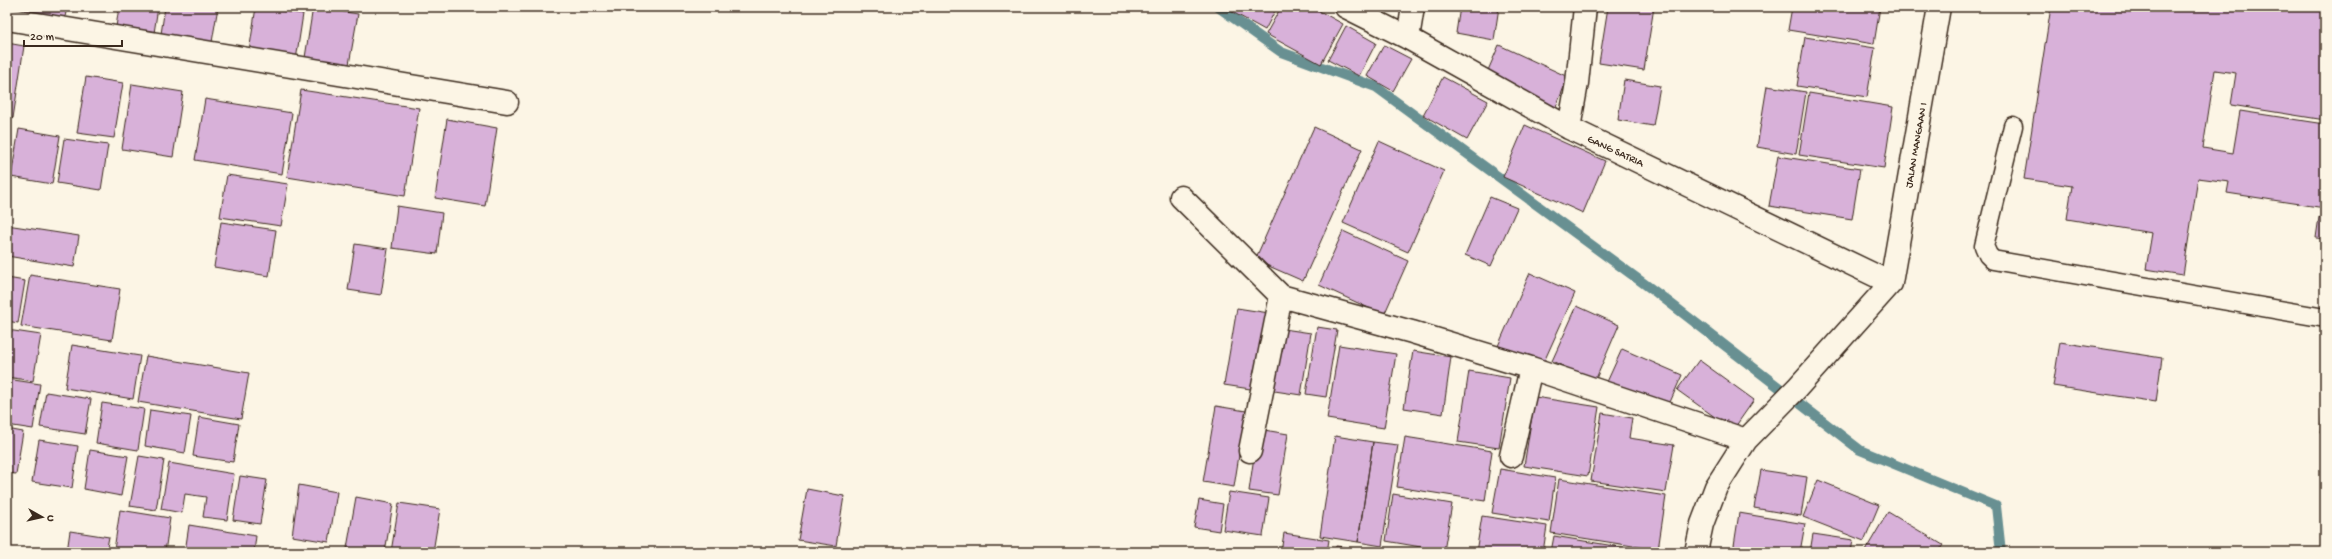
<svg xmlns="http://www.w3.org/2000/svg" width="2332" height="559" viewBox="0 0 2332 559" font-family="'Gochi Hand',sans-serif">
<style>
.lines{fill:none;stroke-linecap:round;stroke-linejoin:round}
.stream{stroke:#679092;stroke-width:10}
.building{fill:#d8b1d9;stroke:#3b2a1e}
.service-casing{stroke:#3b2a1e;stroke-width:21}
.minor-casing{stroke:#3b2a1e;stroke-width:25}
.service{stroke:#fcf5e5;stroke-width:18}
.minor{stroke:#fcf5e5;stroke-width:22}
.labels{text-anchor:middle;stroke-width:3.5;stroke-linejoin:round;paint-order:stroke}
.street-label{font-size:11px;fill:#3b2a1e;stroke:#fcf5e5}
</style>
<rect width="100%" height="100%" fill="#fcf5e5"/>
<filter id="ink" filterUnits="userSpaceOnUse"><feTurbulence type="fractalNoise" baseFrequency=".025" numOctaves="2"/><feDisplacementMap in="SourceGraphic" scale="8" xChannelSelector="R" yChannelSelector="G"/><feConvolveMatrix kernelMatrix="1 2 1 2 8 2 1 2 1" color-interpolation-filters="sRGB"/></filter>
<g filter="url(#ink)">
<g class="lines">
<path class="stream" d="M1218,7l63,45 95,35 281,206 203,157 136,56 5,46"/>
</g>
<path class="building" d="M18,7h49l-2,10 -47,-7z
M119,7h39l-4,26 -38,-6z
M165,7h53l-6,35 -51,-8z
M256,7l47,7 -7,46 -47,-8z
M313,7l45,7 -10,56 -44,-6z
M1228,7h49l-12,23 -38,-21z
M1281,7h31l31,17 -22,40 -55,-30z
M1460,7h39l-5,33 -38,-7z
M1608,7h46l-10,63 -45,-7z
M1792,7h88l-6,37 -86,-14z
M2051,7h274v113l-94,-15 5,-32 -21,-3 -12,78 30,5 7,-42 85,13v84l-98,-15 2,-11 -31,-4 -15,97 -37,-6 6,-36 -85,-14 5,-33 -48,-7z
M1346,26l30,17 -17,33 -31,-16z
M1805,37l70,11 -8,49 -70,-11z
M7,43l17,3 -11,72 -6,-1z
M1384,45l27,14 -18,32 -26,-15z
M1499,45l69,32 -12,30 -70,-32z
M86,77l37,6 -9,55 -37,-5z
M1443,77l45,24 -21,39 -44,-25z
M1624,80l36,6 -7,40 -35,-6z
M132,84l51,8 -10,65 -51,-8z
M1767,86l39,6 -10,62 -39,-7z
M301,90l118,18 -14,88 -118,-19z
M1809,93l84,14 -9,61 -85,-13z
M205,99l87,14 -10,61 -87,-14z
M447,119l50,9 -12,78 -50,-8z
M1525,125l80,36 -22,52 -80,-36z
M1314,127l48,22 -59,132 -48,-21z
M19,129l41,7 -8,48 -41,-7z
M64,139l44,6 -7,45 -44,-7z
M1379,141l65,30 -36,81 -65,-29z
M1778,156l82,13 -8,50 -83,-13z
M227,175l61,9 -7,42 -61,-9z
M1490,197l27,11 -26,58 -26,-11z
M397,206l45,7 -5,41 -45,-6z
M2319,217l6,1v21l-9,-1z
M221,222l55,8 -7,46 -55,-9z
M7,225l72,11 -5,31 -67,-11z
M1343,231l65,30 -24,54 -65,-30z
M355,244l33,5 -7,46 -33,-5z
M1530,273l45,20 -33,73 -44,-20z
M30,275l90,14 -8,51 -91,-14z
M7,278l18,3 -7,42 -11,-2z
M1577,306l42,19 -24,56 -43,-20z
M1237,308l32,5 -12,77 -33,-5z
M1317,327l20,3 -11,67 -20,-3z
M1277,328l34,5 -10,62 -33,-5z
M7,330l34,5 -8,46 -26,-4z
M2060,342l102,16 -6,44 -103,-16z
M72,345l68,11 -7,43 -68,-11z
M1339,345l57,9 -12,74 -57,-9z
M1622,349l60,26 -15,34 -60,-27z
M1413,351l38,6 -8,57 -39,-6z
M146,356l103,17 -8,46 -103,-17z
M1699,360l55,40 -21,30 -56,-40z
M1469,371l41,7 -11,70 -41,-6z
M7,379l33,5 -7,45 -26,-4z
M46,392l45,7 -6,35 -45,-7z
M2325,396v38l-5,-1z
M1535,397l64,10 -11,69 -64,-10z
M102,403l42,6 -6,41 -42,-7z
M1216,406l30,5 -12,76 -31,-5z
M150,410l41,6 -6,37 -40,-7z
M1602,413l30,5 -3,20 45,7 -8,47 -75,-11z
M199,417l40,7 -6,38 -40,-6z
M7,429l16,3 -7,42 -9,-1z
M1258,429l30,5 -10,61 -29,-4z
M1335,436l38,6 -15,100 -38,-6z
M1405,437l87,14 -7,50 -88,-14z
M39,440l39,6 -6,42 -40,-6z
M1373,442l25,3 -16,101 -24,-4z
M90,450l38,6 -7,40 -37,-7z
M139,456l25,4 -8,50 -26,-4z
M169,463l65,11 -7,46 -24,-3 3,-20 -21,-3 -3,19 -21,-4z
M1500,469l55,9 -6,44 -57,-9z
M1761,470l46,7 -6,39 -47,-8z
M240,476l27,4 -7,44 -27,-4z
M1559,479l107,17 -8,54 -107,-17z
M1818,480l61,25 -15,36 -61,-24z
M299,485l38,7 -8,50 -37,-6z
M807,489l37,7 -8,50 -38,-6z
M1229,492l40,6 -6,38 -40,-6z
M1393,494l59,10 -8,47 -58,-10z
M356,497l37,7 -8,48 -38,-4z
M1199,500l24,4 -4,27 -25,-4z
M399,503l41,6 -7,43h-42z
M120,510l50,8 -5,34 -51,-2z
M1888,512l55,33 -5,7 -73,-1z
M1739,513l66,11 -5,28h-67z
M1482,516l65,10 -4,26h-67z
M189,525l67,11 -2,16h-69z
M7,528l4,1 -4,23z
M70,531l39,6 -3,15h-39z
M1284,533l45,7 -2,12h-46z
M1813,534l40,6 -2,12h-41z
M1554,536l84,14 -1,2h-86z
M1336,546l41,6h-42z
M760,549l16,3h-17z"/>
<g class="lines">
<defs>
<path id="service" d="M2013,126l-29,120 4,9 5,5 332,58"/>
<path id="minor" d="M1346,7l62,31 161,90 322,155
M7,19l500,83
M1408,38l5,-31
M1569,128l8,-45 8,-76
M1181,197l100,99 131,36 119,36 215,72
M1891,283l48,-276
M1250,451l31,-155
M1511,456l20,-88
M1696,552l6,-28 14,-37 30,-47 51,-52 94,-105"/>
</defs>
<use href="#service" class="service-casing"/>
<use href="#minor" class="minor-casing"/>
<use href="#service" class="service"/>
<use href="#minor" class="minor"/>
</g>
</g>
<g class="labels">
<g class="street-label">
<text transform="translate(1915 145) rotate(-80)" y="4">JALAN MANGAAN I</text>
<text transform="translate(1616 150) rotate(25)" y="4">GANG SATRIA</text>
</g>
</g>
<rect width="2332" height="559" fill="none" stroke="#fcf5e5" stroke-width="24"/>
<rect x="12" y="12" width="2308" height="535" fill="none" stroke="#3b2a1e" stroke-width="1.5" filter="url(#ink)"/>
<g transform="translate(42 517) rotate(98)" stroke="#fcf5e5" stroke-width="3" paint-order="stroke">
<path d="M0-3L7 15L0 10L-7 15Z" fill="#3b2a1e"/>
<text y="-6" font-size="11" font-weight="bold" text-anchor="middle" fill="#3b2a1e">U</text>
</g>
<path d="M24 40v6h98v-6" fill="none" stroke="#3b2a1e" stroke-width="2"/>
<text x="30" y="40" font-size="12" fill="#3b2a1e" stroke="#fcf5e5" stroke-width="3" paint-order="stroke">20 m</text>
</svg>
